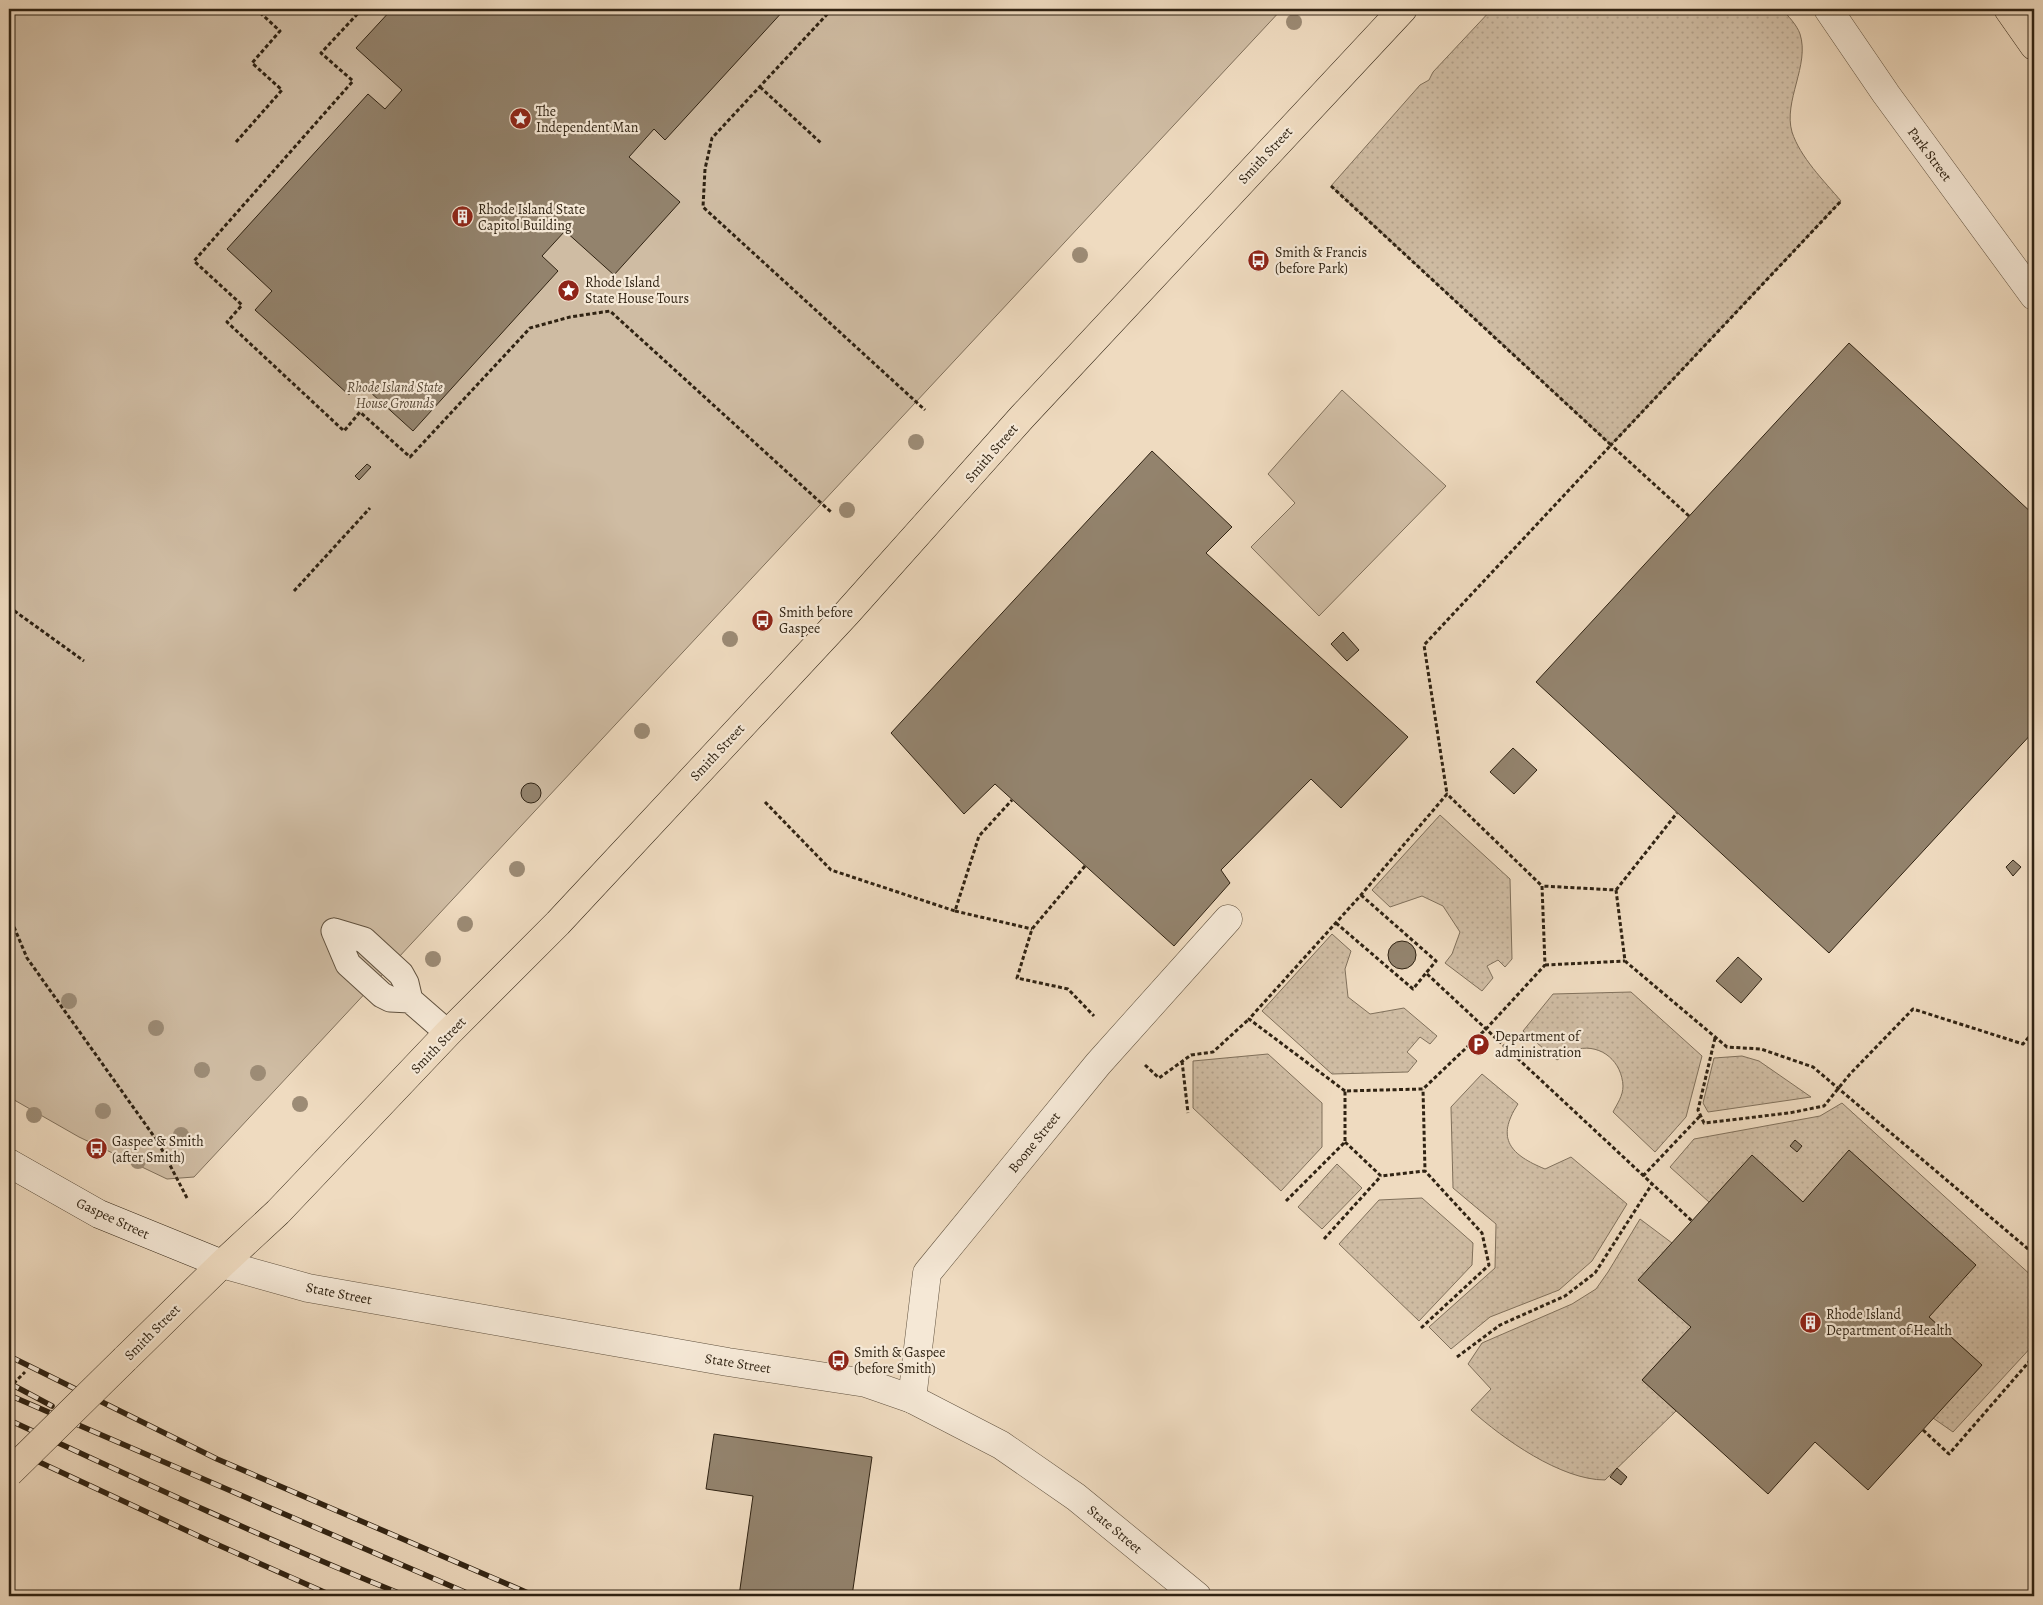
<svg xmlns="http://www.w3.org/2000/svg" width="2043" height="1605" viewBox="0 0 2043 1605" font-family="Alegreya,serif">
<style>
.grass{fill:url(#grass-dots);stroke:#80705b}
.park{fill:#cfbca3;stroke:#80705b}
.building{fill:#93836d;stroke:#302313}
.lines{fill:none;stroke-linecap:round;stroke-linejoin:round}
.service-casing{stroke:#60513e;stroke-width:27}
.minor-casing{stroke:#60513e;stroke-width:29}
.tertiary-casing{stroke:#60513e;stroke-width:29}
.secondary-casing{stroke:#302313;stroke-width:29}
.primary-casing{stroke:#302313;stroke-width:29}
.motorway-casing{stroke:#302313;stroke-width:29}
.path{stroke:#302313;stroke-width:3;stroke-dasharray:4 2.5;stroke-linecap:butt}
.service{stroke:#f5e8d6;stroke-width:25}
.minor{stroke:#f5e8d6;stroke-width:28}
.tertiary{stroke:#f5e8d6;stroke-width:28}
.secondary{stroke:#f5e8d6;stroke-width:28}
.primary{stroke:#efdbc0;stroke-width:28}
.motorway{stroke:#efdbc0;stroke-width:28}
.rail-casing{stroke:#302313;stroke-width:5.5}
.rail{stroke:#f5e8d6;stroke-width:4;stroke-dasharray:11;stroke-linecap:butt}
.primary-bridge-casing{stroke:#302313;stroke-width:29;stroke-linecap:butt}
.path-bridge{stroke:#302313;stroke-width:3;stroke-dasharray:4 2.5;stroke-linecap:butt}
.primary-bridge{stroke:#efdbc0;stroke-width:28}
.tree{fill:#9c8b75}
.labels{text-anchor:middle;stroke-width:4.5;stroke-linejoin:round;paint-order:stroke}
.poi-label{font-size:14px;fill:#302313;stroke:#f5e8d6;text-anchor:start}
.street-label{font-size:14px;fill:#302313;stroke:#f5e8d6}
.park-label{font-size:14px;font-style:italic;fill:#584937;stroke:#f5e8d6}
</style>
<defs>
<pattern id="grass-dots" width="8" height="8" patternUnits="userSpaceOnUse" patternTransform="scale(1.25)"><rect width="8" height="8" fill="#cfbca3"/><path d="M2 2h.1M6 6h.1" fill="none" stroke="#b2a18b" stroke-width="1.8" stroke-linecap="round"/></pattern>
</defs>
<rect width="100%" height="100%" fill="#efdbc0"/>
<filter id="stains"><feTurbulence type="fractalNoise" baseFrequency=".004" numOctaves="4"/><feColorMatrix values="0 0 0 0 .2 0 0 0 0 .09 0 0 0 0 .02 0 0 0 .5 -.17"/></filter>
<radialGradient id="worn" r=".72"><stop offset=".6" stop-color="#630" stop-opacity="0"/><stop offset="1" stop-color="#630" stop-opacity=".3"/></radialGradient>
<path class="grass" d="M1492,9h290c6,7 15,16 18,25 10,31 -17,67 -8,98 8,25 32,49 49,69l-230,244 -280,-259 89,-101 9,-5 4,-8z
M1440,815l70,64 2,80 -7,8 -7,-7 -11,6 6,12 -11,13 -37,-28 7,-9 8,-22 -17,-26 -21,-10 -32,11 -18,-17z
M1332,934l19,17 -6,18 3,28 22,17 34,-6 33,28 -7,8 -10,-7 -13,15 10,9 -9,11 -76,2 -70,-63z
M1631,992l71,64 -16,61 -31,35 -42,-40c4,-8 10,-16 10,-26 -1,-24 -21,-42 -45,-37 -8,1 -15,7 -21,11l-34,-29 30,-37z
M1268,1054l54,49v44l-41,44 -88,-83v-47z
M1742,1056l17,5 52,36 -103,15 -5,-9 11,-45z
M1482,1074l36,30c-23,35 -7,51 27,65l26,-12 56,47 -35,57 -33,29 -69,27 -39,32 -22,-22 66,-59 1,-44 -43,-36 -2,-81z
M1842,1103l192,175v66l-81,88 -20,-14 49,-53 -53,-48 -79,-166 -47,51 -51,-46 -43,46 -39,-35 24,-28 126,-23z
M1337,1164l25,24 -40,41 -24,-22z
M1422,1198l51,45 -1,22 -53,56 -80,-77 40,-44z
M1640,1219l32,24 -33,37 52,47 -49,53 34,31 -71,69c-44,0 -102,-41 -134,-70l20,-21 -23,-25 14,-21 90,-39 24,-15 12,-17z"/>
<path class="park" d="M9,9h1273l-1088,1168 -27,2 -88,-42 -70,-40z
M1342,390l104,96 -127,130 -68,-69 44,-44 -27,-29z"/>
<path class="building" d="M392,9h393l-120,131 -11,-11 -25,28 51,45 -66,73 -49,-44 -23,25 16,15 -145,160 -54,-49 -10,13 -94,-85 17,-19 -45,-42 141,-155 17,15 17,-19 -46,-42z
M1849,343l185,172v216l-205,222 -293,-271z
M1152,451l80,76 -26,26 202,184 -67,71 -30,-29 -90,91 9,13 -56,63 -179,-162 -31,30 -73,-81z
M367,464l4,3 -12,13 -4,-4z
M1343,632l16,18 -12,11 -16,-17z
M1513,748l24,22 -23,24 -24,-22z
M521 793a10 10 0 1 1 20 0a10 10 0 1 1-20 0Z
M2013,860l8,7 -8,9 -7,-9z
M1388 955a14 14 0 1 1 28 0a14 14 0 1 1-28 0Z
M1738,957l24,22 -21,24 -25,-22z
M1795,1140l7,6 -5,6 -7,-6z
M1849,1150l127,115 -47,52 53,48 -114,125 -53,-48 -47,52 -126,-114 49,-53 -53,-47 114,-125 51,47z
M714,1434l158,23 -20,139h-113l14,-100 -47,-7z
M1617,1468l10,9 -6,8 -11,-8z"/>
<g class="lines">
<defs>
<path id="service" d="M334,931l30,9 37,34 5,9 4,17 38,33
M334,931l14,33 34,31 8,4 20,1"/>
<path id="minor" d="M912,1399l15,-126 171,-209 130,-145"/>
<path id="tertiary" d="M1828,9l58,85 148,202
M222,1264l86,24 420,74 138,21 46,16 89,46 75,52 121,99"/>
<path id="secondary" d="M9,1163l90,51 123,50"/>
<path id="primary" d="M125,1359l97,-95 56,-52 170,-179 110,-110 289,-310 175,-196 381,-408"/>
<path id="motorway" d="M2008,9l26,37"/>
</defs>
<use href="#service" class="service-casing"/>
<use href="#minor" class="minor-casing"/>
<use href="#tertiary" class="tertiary-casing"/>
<use href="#secondary" class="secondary-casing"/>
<use href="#primary" class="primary-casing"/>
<use href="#motorway" class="motorway-casing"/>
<path class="path" d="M362,9l-41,44 32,28 -159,180 48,44 -15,17 117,109 16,-19 50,45 120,-129 40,-11 40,-6 221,201
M832,9l-120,129 -7,31 -2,38 222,203
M760,87l61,56
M236,142l46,-52 -30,-27 28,-32 -24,-22
M1331,186l280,259 -187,200 23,149
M1689,516l-78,-71 230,-244
M294,591l76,-83
M9,607l75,54
M765,802l66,68 124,41 24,-75 33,-36
M1085,866l-53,63 -15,49 51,11 26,27
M1616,890l61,-77
M1361,895l75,66 -10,12 266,248
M955,911l77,18
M9,915l18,43 131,184 29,56
M1336,923l77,66 13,-16
M1545,965l80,-4
M1715,1038l-17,72 6,13 85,-10 35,-7 26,-32 63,-65 110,35 11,-13
M1182,1061l6,52
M1145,1065l14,13 32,-23 22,-3 36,-33
M1345,1091l-96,-72 112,-124 86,-101 95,92
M1345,1142l36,34 44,-5 -2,-82
M1643,1176l57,-60
M1286,1201l59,-59v-51l78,-2 63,-60 59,-64 -3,-79 74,4 9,71 102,86 34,2 52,18 221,187
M1324,1239l57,-63
M1421,1328l68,-63 -7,-32 -57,-62
M1457,1357l43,-32 65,-29 30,-23 57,-89
M1923,1430l26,24 85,-98"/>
<use href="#service" class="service"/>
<use href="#minor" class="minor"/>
<use href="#tertiary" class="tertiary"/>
<use href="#secondary" class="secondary"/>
<use href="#primary" class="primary"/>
<use href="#motorway" class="motorway"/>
<defs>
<path id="rail" d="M9,1356l208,103 318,137
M9,1383l43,23
M9,1395l465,201
M9,1420c131,61 263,122 397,176
M9,1448l198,92 126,56"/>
</defs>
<use href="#rail" class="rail-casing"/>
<use href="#rail" class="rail"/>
<defs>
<path id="primary-bridge" d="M9,1473l116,-114"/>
</defs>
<use href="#primary-bridge" class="primary-bridge-casing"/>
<path class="path-bridge" d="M9,1388l16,-16"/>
<use href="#primary-bridge" class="primary-bridge"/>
</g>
<g class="tree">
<circle cx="1294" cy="22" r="8"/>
<circle cx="1080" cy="255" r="8"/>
<circle cx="916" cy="442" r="8"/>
<circle cx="847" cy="510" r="8"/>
<circle cx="730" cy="639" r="8"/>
<circle cx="642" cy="731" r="8"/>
<circle cx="517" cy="869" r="8"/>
<circle cx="465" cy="924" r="8"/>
<circle cx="433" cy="959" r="8"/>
<circle cx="69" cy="1001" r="8"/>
<circle cx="156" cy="1028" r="8"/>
<circle cx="202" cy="1070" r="8"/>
<circle cx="258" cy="1073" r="8"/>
<circle cx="300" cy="1104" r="8"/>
<circle cx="103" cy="1111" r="8"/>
<circle cx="34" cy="1115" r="8"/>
<circle cx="181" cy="1135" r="8"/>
<circle cx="138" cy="1161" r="8"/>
</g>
<defs>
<symbol id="sight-disc" viewBox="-11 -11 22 22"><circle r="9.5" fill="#8f2418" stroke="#f5e8d6"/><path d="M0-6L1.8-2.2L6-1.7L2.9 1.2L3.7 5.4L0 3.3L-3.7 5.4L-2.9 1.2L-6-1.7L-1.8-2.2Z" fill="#fff"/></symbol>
<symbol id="building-disc" viewBox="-11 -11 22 22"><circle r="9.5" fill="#8f2418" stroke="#f5e8d6"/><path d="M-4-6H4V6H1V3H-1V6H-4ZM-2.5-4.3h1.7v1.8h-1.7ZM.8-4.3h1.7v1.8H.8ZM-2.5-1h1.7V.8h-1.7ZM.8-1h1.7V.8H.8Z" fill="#fff"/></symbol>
<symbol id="bus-disc" viewBox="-11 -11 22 22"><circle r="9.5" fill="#8f2418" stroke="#f5e8d6"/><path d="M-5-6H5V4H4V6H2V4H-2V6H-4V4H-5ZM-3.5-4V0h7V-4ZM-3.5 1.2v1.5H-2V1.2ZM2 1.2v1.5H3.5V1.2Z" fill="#fff"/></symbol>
<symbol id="parking-disc" viewBox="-11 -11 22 22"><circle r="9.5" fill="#8f2418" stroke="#f5e8d6"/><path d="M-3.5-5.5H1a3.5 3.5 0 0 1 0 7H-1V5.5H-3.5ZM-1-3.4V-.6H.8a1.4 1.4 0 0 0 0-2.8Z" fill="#fff"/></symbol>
</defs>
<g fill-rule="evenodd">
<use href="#sight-disc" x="508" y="106" width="25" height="25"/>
<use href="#building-disc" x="450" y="204" width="25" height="25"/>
<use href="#bus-disc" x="1246" y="248" width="25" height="25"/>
<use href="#sight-disc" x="556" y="278" width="25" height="25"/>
<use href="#bus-disc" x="750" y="608" width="25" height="25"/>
<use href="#parking-disc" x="1466" y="1032" width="25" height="25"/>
<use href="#bus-disc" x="84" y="1136" width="25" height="25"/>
<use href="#building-disc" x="1798" y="1310" width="25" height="25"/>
<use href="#bus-disc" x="826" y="1348" width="25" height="25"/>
</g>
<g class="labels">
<g class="poi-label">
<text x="536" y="116">The<tspan x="536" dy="16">Independent Man</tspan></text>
<text x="478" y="214">Rhode Island State<tspan x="478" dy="16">Capitol Building</tspan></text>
<text x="1275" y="257">Smith &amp; Francis<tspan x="1275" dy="16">(before Park)</tspan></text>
<text x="585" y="287">Rhode Island<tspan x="585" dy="16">State House Tours</tspan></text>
<text x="779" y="617">Smith before<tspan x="779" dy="16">Gaspee</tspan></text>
<text x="1495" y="1041">Department of<tspan x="1495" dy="16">administration</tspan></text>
<text x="112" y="1146">Gaspee &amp; Smith<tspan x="112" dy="16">(after Smith)</tspan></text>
<text x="1826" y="1319">Rhode Island<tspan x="1826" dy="16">Department of Health</tspan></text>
<text x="854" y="1357">Smith &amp; Gaspee<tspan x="854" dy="16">(before Smith)</tspan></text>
</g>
<g class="street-label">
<text transform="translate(1930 154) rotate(53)" y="5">Park Street</text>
<text transform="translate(1265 155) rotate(-47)" y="5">Smith Street</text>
<text transform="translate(991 453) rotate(-49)" y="5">Smith Street</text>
<text transform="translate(717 752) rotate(-47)" y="5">Smith Street</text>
<text transform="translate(438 1045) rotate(-46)" y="5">Smith Street</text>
<text transform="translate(1034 1142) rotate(-51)" y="5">Boone Street</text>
<text transform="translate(113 1218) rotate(25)" y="5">Gaspee Street</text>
<text transform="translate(339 1293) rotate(11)" y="5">State Street</text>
<text transform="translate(152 1332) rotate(-45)" y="5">Smith Street</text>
<text transform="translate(738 1363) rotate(9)" y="5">State Street</text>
<text transform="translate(1115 1529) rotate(40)" y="5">State Street</text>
</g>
<g class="park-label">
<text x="395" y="392">Rhode Island State<tspan x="395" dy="16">House Grounds</tspan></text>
</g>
</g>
<rect width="2043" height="1605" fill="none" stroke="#efdbc0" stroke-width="30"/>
<rect x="10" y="10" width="2023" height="1585" fill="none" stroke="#302313" stroke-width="2.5"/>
<rect x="15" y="15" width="2013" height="1575" fill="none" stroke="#302313"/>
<rect width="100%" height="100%" filter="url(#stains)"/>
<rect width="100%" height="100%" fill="url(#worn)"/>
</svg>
